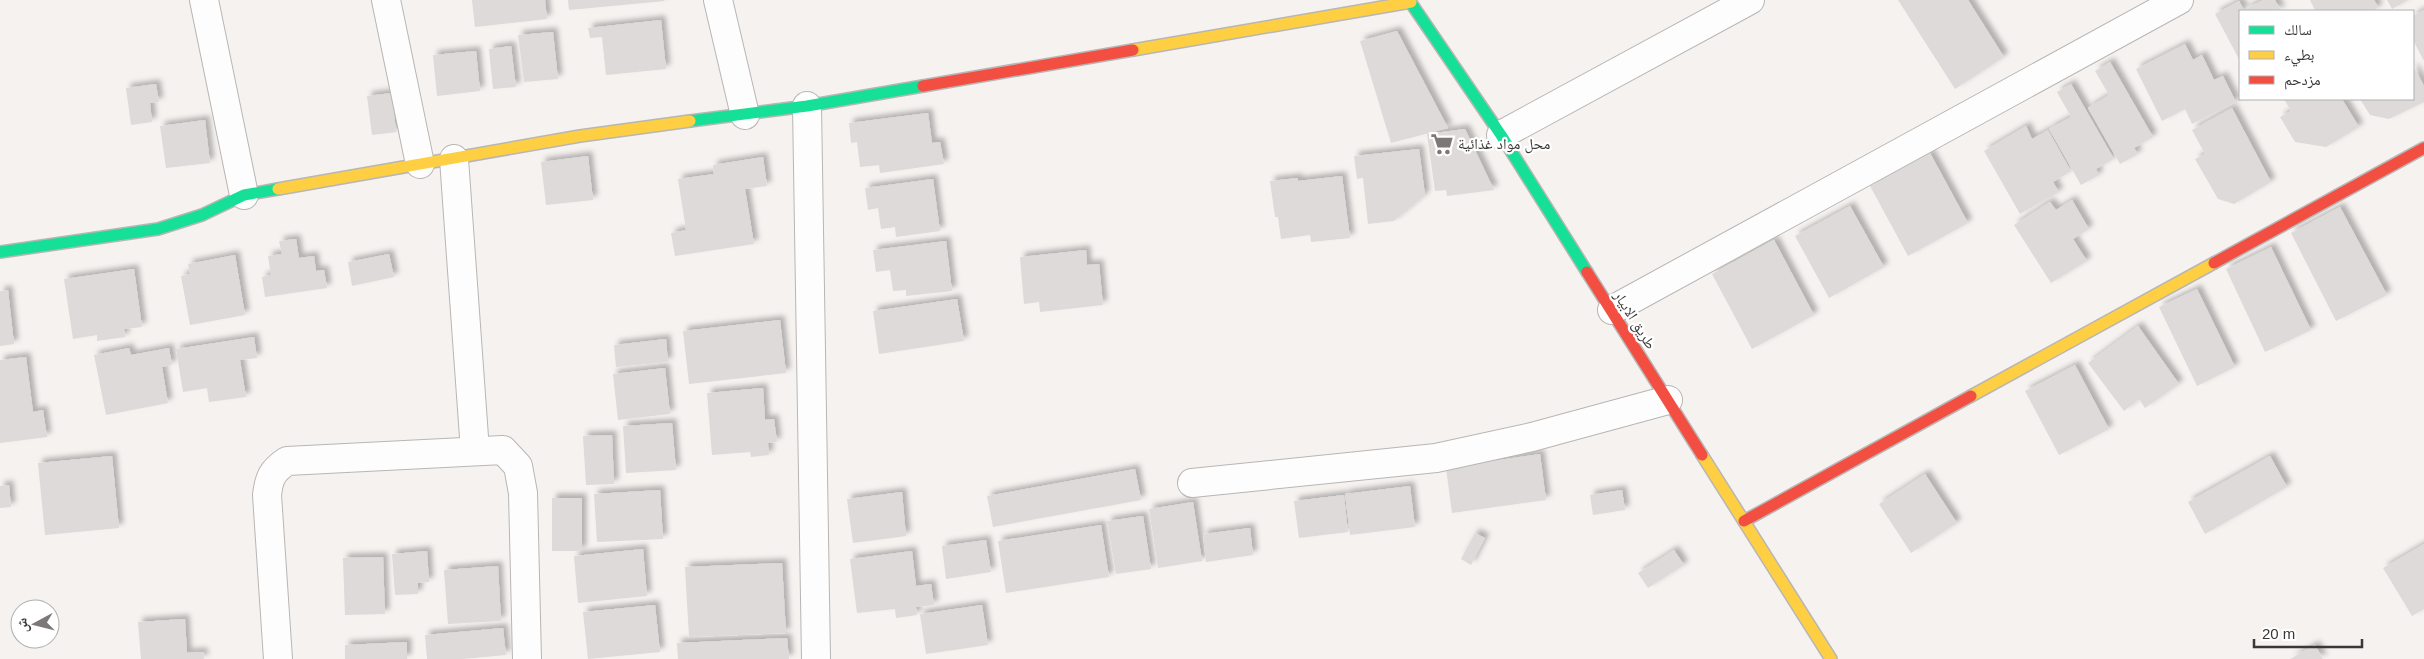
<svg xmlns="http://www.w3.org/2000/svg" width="2424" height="659" viewBox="0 0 2424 659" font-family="Arial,'Noto Naskh Arabic',sans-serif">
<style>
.building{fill:#dddad9;filter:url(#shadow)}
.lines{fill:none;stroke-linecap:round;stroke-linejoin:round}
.street-casing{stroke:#b8b6b4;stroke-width:30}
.fast-casing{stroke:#b8b6b4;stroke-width:14}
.slow-casing{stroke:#b8b6b4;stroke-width:14}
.jam-casing{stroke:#b8b6b4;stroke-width:14}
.street{stroke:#fefdfd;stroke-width:28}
.fast{stroke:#16e098;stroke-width:11}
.slow{stroke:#ffcf43;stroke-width:11}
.jam{stroke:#f24e42;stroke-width:11}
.labels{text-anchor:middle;stroke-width:4.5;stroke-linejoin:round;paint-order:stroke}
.poi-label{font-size:15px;fill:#3a3736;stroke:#fff;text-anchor:start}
.street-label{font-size:15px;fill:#3a3736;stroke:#fff}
</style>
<defs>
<filter id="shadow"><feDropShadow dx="4.5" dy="-4.5" stdDeviation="2.5" flood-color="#0004"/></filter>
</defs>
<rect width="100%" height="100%" fill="#f5f2f0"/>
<path class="building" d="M472,0h73l2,19 -72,8z
M568,0h96l1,1 -96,9z
M1898,0h70l36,57 -49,32z
M2263,0h12l6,11h-41v50l-25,-47 24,-13 5,9z
M2310,0h64l4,7 -4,4h-63l4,-1z
M2387,0h21l-16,9z
M2424,10v51l-11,-21v-24z
M661,20l5,49 -60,6 -4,-38 -12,1 -2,-10z
M1397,31l51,97 -57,15 -31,-102z
M553,32l5,47 -34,3 -6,-47z
M2185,44l8,16 9,-5 12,25 9,-4 13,26 -44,22 -7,-15 -23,12 -26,-52z
M511,46l5,41 -23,2 -4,-40z
M476,51l4,40 -43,5 -4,-41z
M2110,62l43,75 -19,11 4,6 -18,10 -32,-56 21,-13 -14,-24z
M2413,66l11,20v16l-35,17 -19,-4 -10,-16h53z
M156,84l3,18 -9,1 2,19 -21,3 -5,-37z
M2071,84l43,75 -18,10 3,6 -18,10 -32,-56 22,-12 -14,-25z
M392,93l4,39 -24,3 -5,-39z
M2284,99h58l17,28 -33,20 -31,-5 -15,-25 11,-6z
M2232,108l39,74 -37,22 -16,-5 -23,-40 10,-5 -13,-24z
M928,113l4,30 8,-1 4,22 -64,9 -1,-8 -19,2 -3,-25 -6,1 -2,-20z
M205,120l5,43 -44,5 -6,-42z
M2026,126l6,13 16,-9 23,41 -18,11 6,10 -39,22 -36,-63z
M1465,129l29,61 -47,6 -1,-6 -11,1 -8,-57z
M1419,149l6,46 -31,26 -26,3 -5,-46 -6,1 -3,-23z
M1930,153l38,70 -60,33 -38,-70z
M588,156l5,44 -47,5 -5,-43z
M763,157l4,29 -22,3 9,55 -79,12 -4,-23 15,-3 -8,-51 36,-5 -1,-9z
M1342,176l8,62 -39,4 -1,-7 -29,4 -3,-22h-3l-5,-36 28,-3v3z
M933,179l7,52 -44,6 -1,-10 -14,2 -3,-21 -10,2 -3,-22z
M2072,200l17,29 -16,10 14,22 -36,22 -37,-58 36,-23 6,8z
M1850,206l34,61 -55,31 -34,-62z
M2340,207l47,88 -51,26 -45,-88z
M296,239l3,19 15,-2 2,15 8,-1 3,18 -62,9 -3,-20 9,-2 -3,-19 14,-2 -3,-13z
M1774,240l40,75 -62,34 -40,-75z
M946,241l6,50 -46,5v-6l-13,1 -3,-21 -14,2 -3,-22z
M2271,247l40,83 -46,22 -39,-83z
M1086,250l1,15 12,-1 4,41 -63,7 -1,-10 -15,2 -4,-47z
M389,254l5,23 -42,9 -4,-24z
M235,255l10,60 -55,10 -9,-49 9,-2 -2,-10z
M134,269l8,58 -18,2 1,8 -28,4v-6l-24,4 -9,-60z
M2197,289l38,78 -38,19 -38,-79z
M8,290l6,54 -14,2v-55z
M957,299l7,42 -85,13 -6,-43z
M780,320l6,53 -97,11 -6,-53z
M2138,326l41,58 -34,24 -6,-9 -15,12 -36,-48z
M254,337l3,21 -17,2 6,37 -37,5 -2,-14 -24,4 -7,-43z
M666,339l2,23 -52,5 -2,-22z
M129,348l2,7 38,-7 3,17 -10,2 6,36 -62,12 -12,-60z
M26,357l7,55 10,-2 4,27 -47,6v-83z
M2075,365l34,64 -50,26 -34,-64z
M665,368l5,46 -52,6 -5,-46z
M763,388l2,32 9,-1 3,23 -9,1 1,12 -18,2 -1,-5 -38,3 -5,-62z
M672,423l4,47 -50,3 -3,-47z
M612,435l2,49 -28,1 -3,-49z
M1540,454l6,46 -94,13 -6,-45z
M112,456l7,72 -74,7 -7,-72z
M2270,456l17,31 -82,47 -17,-32z
M1135,469l6,31 -148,27 -6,-31z
M1925,474l32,49 -46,30 -32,-49z
M9,485l2,22 -11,1v-22z
M1410,486l5,41 -65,8 -5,-41z
M660,490l3,49 -66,3 -3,-48z
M1622,490l3,20 -32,5 -3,-20z
M902,492l4,44 -53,7 -6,-44z
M1344,495l4,37 -49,6 -5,-37z
M552,498h30v53h-30z
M1193,502l9,59 -44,7 -9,-59z
M1143,516l8,53 -35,5 -9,-53z
M1101,525l8,52 -103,16 -8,-52z
M1250,528l3,27 -47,7 -3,-28z
M1475,533l10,5 -14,27 -10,-6z
M986,540l5,32 -45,7 -4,-33z
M2424,544v65l-12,7 -29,-48z
M643,549l4,47 -69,7 -4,-47z
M1674,550l10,15 -36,23 -10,-15z
M427,551l2,31 -11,1v11l-23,1 -3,-41z
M912,551l4,35 15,-2 3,21 -18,2 1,8 -21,3 -1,-9 -38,4 -7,-54z
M383,557l2,57 -40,1 -2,-57z
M782,563l4,70 -97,4 -4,-70z
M498,566l3,55 -53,3 -4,-54z
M655,605l5,47 -72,7 -5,-47z
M982,605l6,40 -62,9 -6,-40z
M185,619l2,34 16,-1 1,7h-63l-3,-37z
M503,628l3,27 -44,4h-35l-2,-24z
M787,638l2,21h-111l-1,-16z
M407,642v17h-62v-14z
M2315,645l8,14h-33z"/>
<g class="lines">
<defs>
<path id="street" d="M204,0l40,195
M386,0l34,164
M718,0l27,115
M807,106l9,553
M1501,135l249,-135
M454,159l21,292
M1612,310l567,-310
M1192,483l244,-25 96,-21 136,-37
M278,659l-11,-164c2,-17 5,-24 20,-34l216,-11 15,16 5,27 4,166"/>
<path id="fast" d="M1409,0l92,135 86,137
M690,121l117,-15 116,-20
M0,252l158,-23 44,-14 42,-20 34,-6"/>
<path id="slow" d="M1133,50l278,-48
M278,189l302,-53 110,-15
M1971,396l243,-133
M1702,455l129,204"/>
<path id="jam" d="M923,86l210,-36
M2214,263l210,-115
M1587,272l115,183
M1744,521l227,-125"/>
</defs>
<use href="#street" class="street-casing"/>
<use href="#fast" class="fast-casing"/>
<use href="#slow" class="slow-casing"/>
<use href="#jam" class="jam-casing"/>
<use href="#street" class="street"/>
<use href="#fast" class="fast"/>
<use href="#slow" class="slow"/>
<use href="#jam" class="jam"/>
</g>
<defs>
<symbol id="supermarket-bare" viewBox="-9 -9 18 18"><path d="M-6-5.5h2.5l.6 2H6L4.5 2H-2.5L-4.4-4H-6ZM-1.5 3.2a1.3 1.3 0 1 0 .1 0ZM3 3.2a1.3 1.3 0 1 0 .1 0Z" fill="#7b7877" stroke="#fff" stroke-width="2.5" paint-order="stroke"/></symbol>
</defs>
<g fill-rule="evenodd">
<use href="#supermarket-bare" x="1426" y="128" width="32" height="32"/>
</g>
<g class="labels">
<g class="poi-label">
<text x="1458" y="149">محل مواد غذائية</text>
</g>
<g class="street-label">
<text transform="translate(1635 320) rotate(58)" y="5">طريق الابيار</text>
</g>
</g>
<rect x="2239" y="10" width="175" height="90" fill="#ffffff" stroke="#b0afaf"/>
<rect x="2249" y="26" width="25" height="8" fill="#16e098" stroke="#b0afaf"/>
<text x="2284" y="35" font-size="15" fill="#3a3736">سالك</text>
<rect x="2249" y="51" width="25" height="8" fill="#ffcf43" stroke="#b0afaf"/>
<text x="2284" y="60" font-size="15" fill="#3a3736">بطيء</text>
<rect x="2249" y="76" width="25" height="8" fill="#f24e42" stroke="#b0afaf"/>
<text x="2284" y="85" font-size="15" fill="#3a3736">مزدحم</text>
<g transform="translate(35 624) rotate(263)"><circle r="24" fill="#ffffff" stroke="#b0afaf"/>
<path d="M0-4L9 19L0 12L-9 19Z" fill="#7b7877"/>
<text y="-8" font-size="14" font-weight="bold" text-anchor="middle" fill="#3a3736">ش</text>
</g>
<path d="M2254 639v8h108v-8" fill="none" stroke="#3a3736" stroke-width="2.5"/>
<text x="2262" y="639" font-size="15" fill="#3a3736" stroke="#ffffff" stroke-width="4" paint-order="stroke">20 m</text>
</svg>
